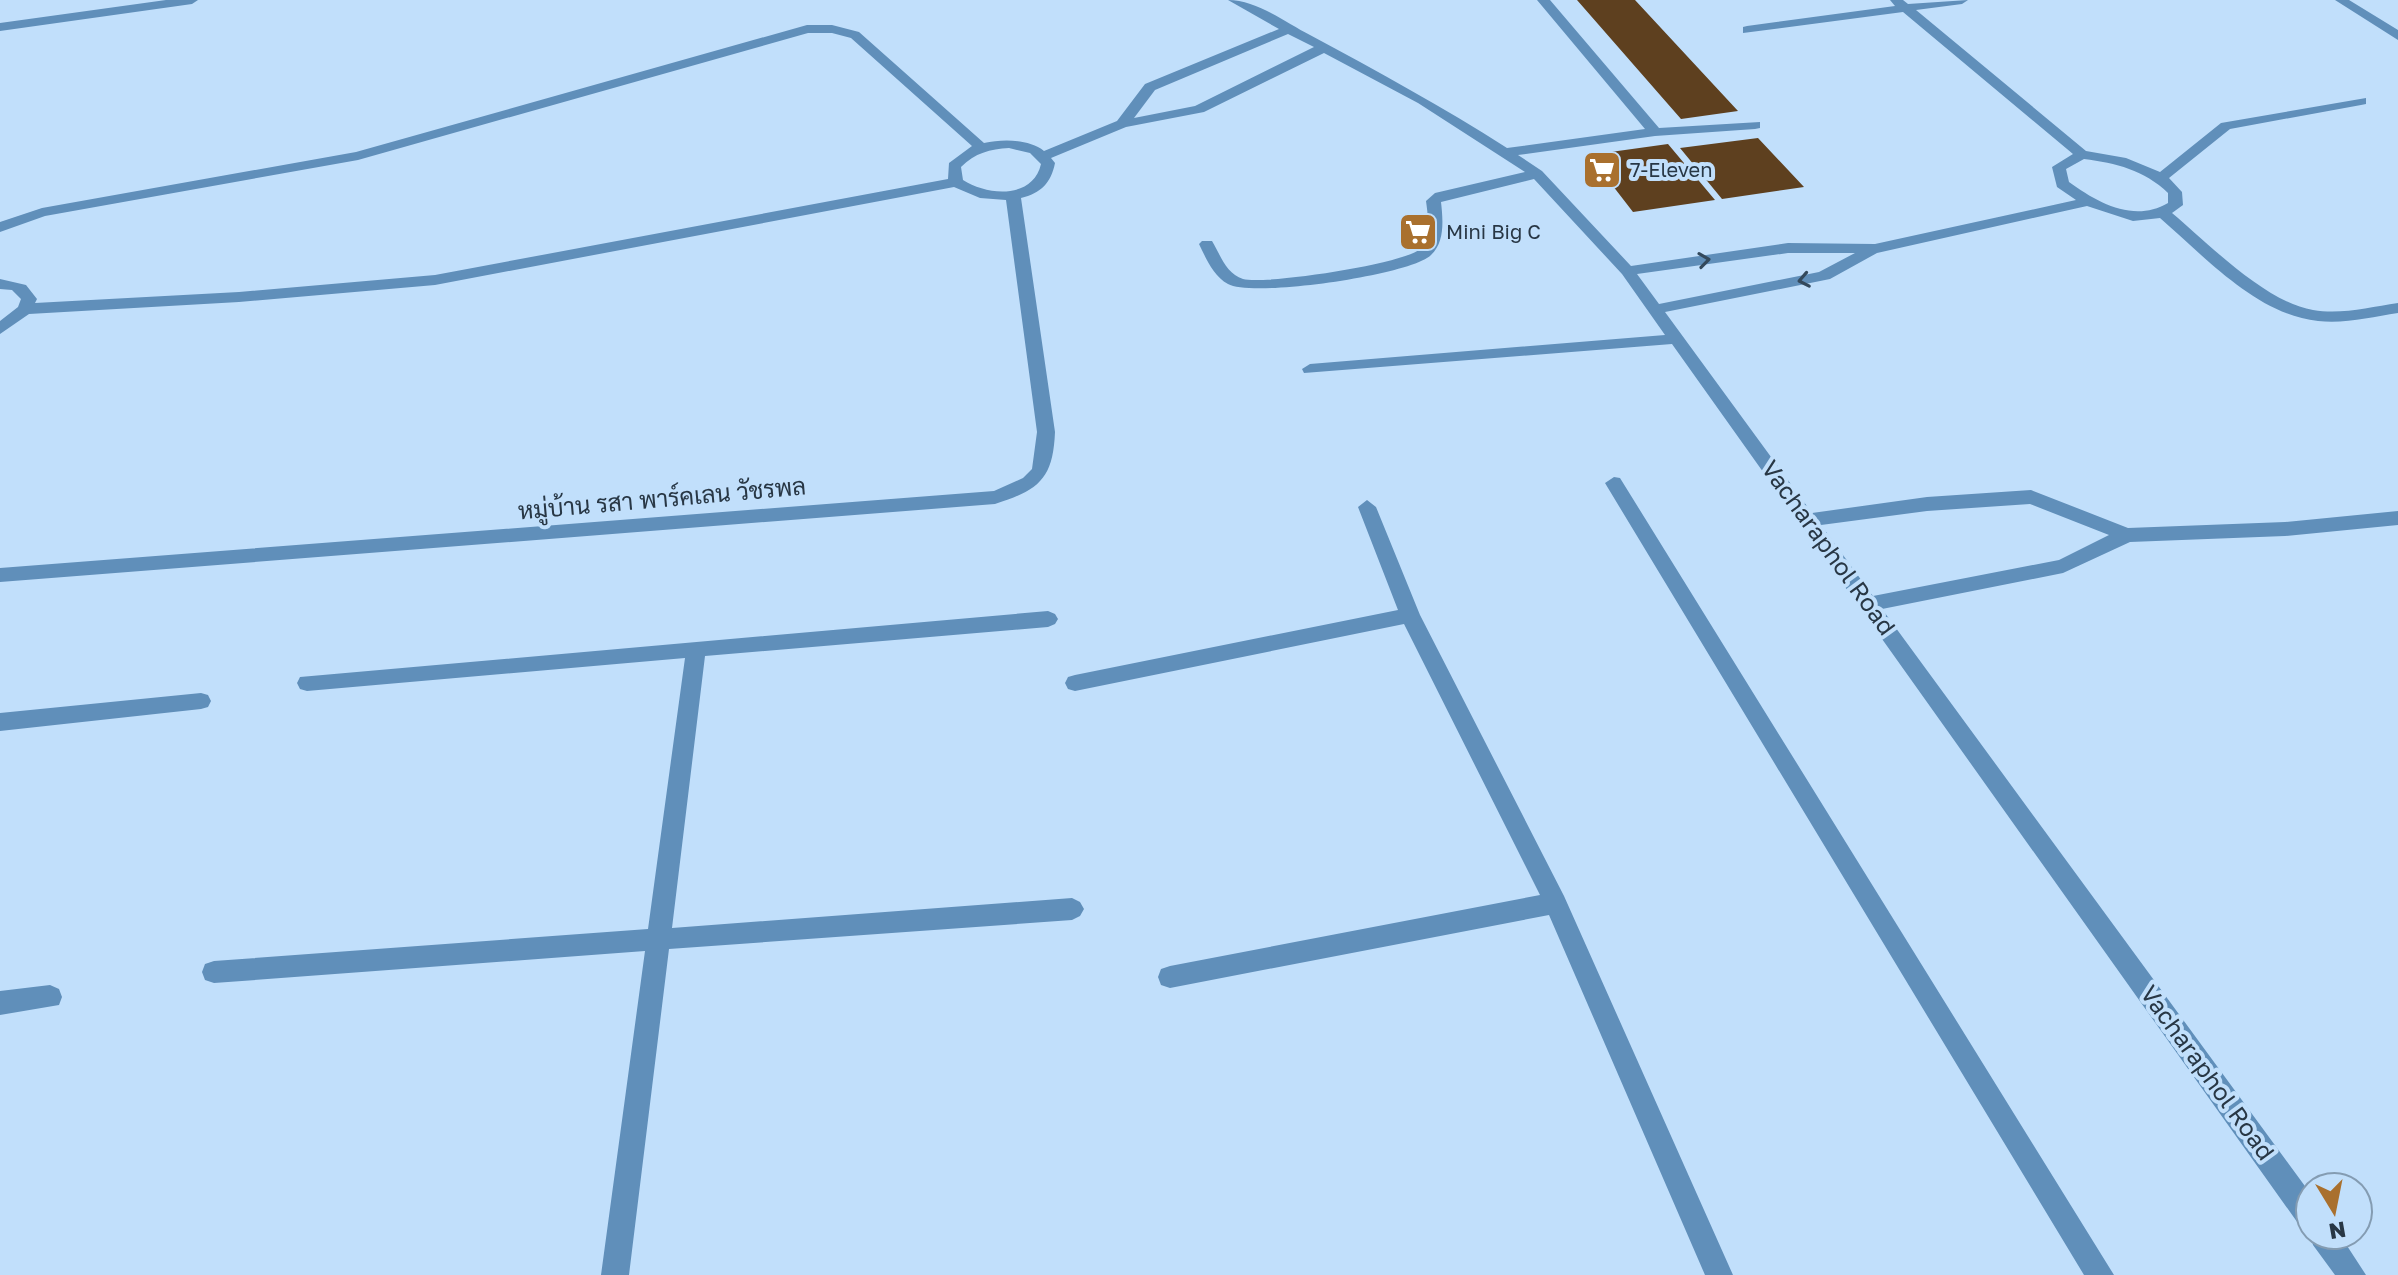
<svg xmlns="http://www.w3.org/2000/svg" width="2398" height="1275" viewBox="0 0 2398 1275" font-family="'Golos Text',Sarabun,sans-serif">
<style>
.building{fill:#5e401f}
.lines{fill:none;stroke-linecap:round;stroke-linejoin:round}
.minor{fill:#608fba;fill-rule:evenodd}
.oneway{stroke:#33495c}
.labels{text-anchor:middle;stroke-width:8;stroke-linejoin:round;paint-order:stroke}
.far-poi-label{font-size:20px;fill:#283745;stroke:#c1dffb;text-anchor:start}
.street-label{font-size:24px;fill:#283745;stroke:#c1dffb}
</style>
<rect width="100%" height="100%" fill="#c1dffb"/>
<path class="building" d="M1577,0h58l103,111 -57,8z
M1758,138l46,49 -82,12 -42,-51z
M1668,144l47,56 -82,12 -44,-57z"/>
<g class="lines">
<path class="minor" d="M166,0h32l-6,4 -192,27v-8z
M1228,0c29,0 58,23 82,35 67,36 133,72 197,113l138,-19 -108,-129h13l109,128 101,-6v6l-5,1 -100,7 -137,19 24,16 89,95 157,-23 87,1 201,-44 -19,-13 -5,-20 21,-13 -170,-142 -160,21v-6l4,-1 148,-20 -5,-6h13l5,4 60,-4 -6,4 -46,6 170,141 40,7 34,14 61,-49 145,-25v6l-5,1 -131,24 -61,49 13,14 1,13 -11,8c37,31 93,89 141,97 28,5 57,-3 85,-7v10c-26,4 -53,11 -80,8 -61,-6 -114,-65 -158,-103l-27,3 -46,-15 -210,47 -47,26 -165,33 147,201 115,-16 104,-7 97,38 157,-6 113,-11v14l-113,11 -155,6 -67,31 -181,36 428,584v37l-10,-4 -628,-882 -368,29 -2,-4 8,-5 355,-29 -43,-61 -88,-95 -93,23c2,18 4,40 -10,53 -20,20 -178,43 -203,29 -15,-8 -22,-26 -29,-40l3,-3h10c8,13 14,33 31,38 22,6 161,-15 177,-30 11,-11 8,-34 6,-48l9,-8 90,-21 -107,-69 -94,-50 -120,59 -78,15 -75,31 4,5c-4,20 -14,30 -34,35l34,234c-2,47 -16,58 -60,72l-995,78v-14l994,-77 29,-13 9,-9 5,-37 -31,-232 -26,-2 -26,-11 -519,98 -196,17 -210,12 -29,20v-13l18,-14 3,-8 -9,-9 -12,-1v-10l26,6 11,14 -2,4 204,-11 196,-17 513,-96 1,-16 23,-17 -121,-108 -19,-5h-24l-450,127 -313,56 -45,16v-10l42,-14 314,-56 451,-127h25l27,7 125,111c19,-4 45,-4 60,8l73,-30 28,-37 134,-55zM1288,34l26,13 -119,59 -61,12 21,-28zM1009,148l21,5 11,11c-8,35 -53,32 -78,16l-2,-13c14,-14 29,-18 48,-19zM2084,159c32,4 60,11 84,34v10c-34,20 -70,0 -99,-21l-3,-13zM1788,253h67l-36,19 -160,32 -22,-30zM2030,504l79,31 -50,25 -186,36 -52,-71 106,-14z
M2335,0h14l49,30v10z
M1614,477l6,1 494,797h-30l-476,-787 -3,-5z
M1367,500l9,7 44,108 144,281 169,379h-28l-156,-360 -379,73 -9,-3 -3,-8 3,-8 9,-3 370,-71 -136,-271 -329,67 -7,-2 -3,-6 3,-6 7,-2 323,-65 -40,-103z
M1048,611l7,3 3,5 -3,5 -7,3 -343,29 -33,272 400,-30 8,4 4,7 -4,7 -8,4 -403,29 -40,326h-28l44,-324 -431,32 -9,-3 -3,-8 3,-8 9,-3 434,-32 37,-271 -378,33 -7,-2 -3,-6 3,-6z
M201,693l7,2 3,6 -3,6 -7,2 -201,22v-18z
M50,985l9,4 3,8 -3,8 -59,10v-24z
M2310,1233l30,2 26,40h-31l-22,-30z"/>
</g>
<defs><path id="oneway-chevron" d="M-2-3.5L2.5 0L-2 3.5" fill="none" stroke-width="1.6" stroke-linecap="round" stroke-linejoin="round" transform="scale(2)"/></defs>
<g class="oneway">
<use href="#oneway-chevron" transform="translate(1704 260) rotate(-8)"/>
<use href="#oneway-chevron" transform="translate(1804 280) rotate(169)"/>
</g>
<defs>
<symbol id="supermarket-square" viewBox="-11 -11 22 22"><rect x="-9" y="-9" width="18" height="18" rx="4" fill="#a9702e" stroke="#c1dffb"/><path d="M-6-5.5h2.5l.6 2H6L4.5 2H-2.5L-4.4-4H-6ZM-1.5 3.2a1.3 1.3 0 1 0 .1 0ZM3 3.2a1.3 1.3 0 1 0 .1 0Z" fill="#fff"/></symbol>
</defs>
<g fill-rule="evenodd">
<use href="#supermarket-square" x="1580" y="148" width="44" height="44"/>
<use href="#supermarket-square" x="1396" y="210" width="44" height="44"/>
</g>
<g class="labels">
<g class="far-poi-label">
<text x="1630" y="177">7-Eleven</text>
<text x="1446" y="239">Mini Big C</text>
</g>
<g class="street-label">
<text transform="translate(662 499) rotate(-5)" y="8">หมู่บ้าน รสา พาร์คเลน วัชรพล</text>
<text transform="translate(1828 548) rotate(54)" y="8">Vacharaphol Road</text>
<text transform="translate(2207 1073) rotate(54)" y="8">Vacharaphol Road</text>
</g>
</g>
<g transform="translate(2334 1211) rotate(170)"><circle r="38" fill="#c1dffb" stroke="#849cb2" stroke-width="2"/>
<path d="M0-6L14 30L0 20L-14 30Z" fill="#a9702e"/>
<text y="-12" font-size="22" font-weight="bold" text-anchor="middle" fill="#283745">N</text>
</g>
</svg>
